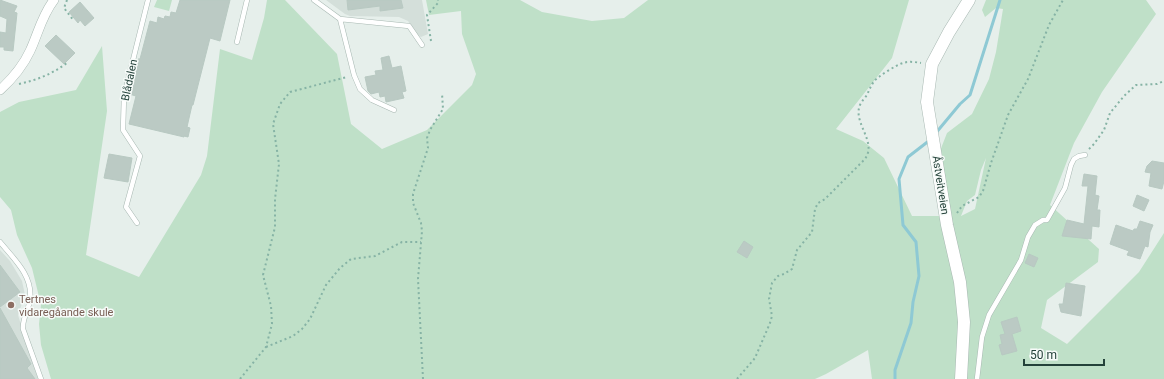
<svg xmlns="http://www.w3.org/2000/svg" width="1164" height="379" viewBox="0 0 1164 379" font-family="Roboto,sans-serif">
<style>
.built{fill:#d4dfda}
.green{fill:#bfe0c8;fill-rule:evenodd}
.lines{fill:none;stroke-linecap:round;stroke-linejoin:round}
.stream{stroke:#8ec9d4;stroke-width:3}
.building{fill:#bbcac4;stroke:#b8c9c2}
.service-casing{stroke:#a8b8b2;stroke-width:5.5}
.minor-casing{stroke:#a8b8b2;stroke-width:10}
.tertiary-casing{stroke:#a8b8b2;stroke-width:13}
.path{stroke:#86b3a5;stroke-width:2;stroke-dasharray:2 3;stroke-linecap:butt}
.service{stroke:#fff;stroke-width:4.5}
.minor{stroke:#fff;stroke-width:9}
.tertiary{stroke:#fff;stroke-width:12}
.education-dot{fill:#8d6e63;stroke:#f7fbf9;stroke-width:1.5}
.labels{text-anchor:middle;stroke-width:3;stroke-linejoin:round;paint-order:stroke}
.street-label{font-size:11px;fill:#24423a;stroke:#f7fbf9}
.education-label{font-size:11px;fill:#785e54;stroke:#f7fbf9;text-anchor:start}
</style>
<rect width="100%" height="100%" fill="#e6efeb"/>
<path class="built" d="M326,0h96l6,34 -7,3 -4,-3 -9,-13 -9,-4 -49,-1 -5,-2z
M0,250l10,11 12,20 3,14 -7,20 20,64h-38z"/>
<path class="green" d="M157,0h15l-3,11 -15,-4z
M267,0h18l52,54 14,70 31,25 45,-19 45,-45 4,-11 -14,-40 -1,-23 -32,4 -3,-15h94l22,12 50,9 32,-3 24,-18h261l-17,58 -56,71 27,12 21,17 28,58h34l-8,-60 9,-23 25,-19 17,-35 7,-27 7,-43 -7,-1 -11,9 -3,-7 4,-10h160l10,14 -54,78 -28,51 -24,62 49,44 -1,13 -51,38 -6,28 26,16 72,-72 25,-39v146h-292l-4,-29 -42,24 -11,5h-764l-10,-34 -2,-21 2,-19 -9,-37 -15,-33 -6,-25 -11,-13v-85l19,-10 57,-12 26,-44 5,65 -21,144 53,22 62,-102 6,-19 13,-107 32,11 12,-42zM986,158l-11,51 -14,7 6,-15 8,-6 6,-25z"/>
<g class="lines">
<path class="stream" d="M935,134l25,-30 10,-9 30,-95
M895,379v-9l16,-47 2,-21 6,-26 -3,-34 -13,-17 -4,-46 9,-22 22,-17"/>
</g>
<path class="building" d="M0,0l17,6 -3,6 3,1 -4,38 -9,-1v-3h-4v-15l6,1 1,-14 -7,-3z
M180,0h50l-10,41 -10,-3 -17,67h-1l-5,22 3,1 -2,9 -4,-1v1l-55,-13 7,-28 -7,-2 9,-35h2l10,-38 7,2 1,-6 6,2 1,-3 5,1 1,-5 5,1z
M347,0h54l2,8 -23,3v-5l-32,4z
M80,2l14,16 -9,8 -5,-6 -2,3 -9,-11z
M56,35l19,18 -11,11 -19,-18z
M389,56l3,12 9,-2 5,25 -4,1 2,6 -18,4 -1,-6 -5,1 -1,-5 -8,2 -3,-3 -3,-14 11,-2 -1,-4 8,-1 -2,-12z
M109,154l23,4 -4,24 -24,-4z
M1152,161l12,2v18l-2,8 -13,-3 2,-13 -6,-1 2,-6z
M1084,174l13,2 -2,19 4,1 -2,14h3l-1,17 -7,-1 -1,13 -29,-3 5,-16 17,4 4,-38h-6z
M1137,195l12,5 -5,11 -11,-5z
M1140,221l13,4 -3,7 -2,15 -3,-1 -5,13 -13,-4 2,-4 -19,-7 6,-19 17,6 1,-2h3z
M744,241l9,6 -6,11 -10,-6z
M1029,254l9,4 -4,9 -9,-4z
M0,265l20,27 -20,15z
M1066,283l19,3 -4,30 -20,-4 -2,-8h4z
M0,308l31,56 -4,4 8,11h-35z
M1017,317l4,14 -9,3 5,17 -15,4 -3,-10 3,-1 -2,-9 5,-1 -4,-12z"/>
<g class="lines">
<defs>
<path id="service" d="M314,0l26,19 69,7 13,19
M340,19l14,56 6,14 12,11 22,10
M237,42l10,-42
M137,223l-11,-16 14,-51 -17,-26 1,-34 24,-96
M0,242c14,17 33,34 30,57 -1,11 -8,19 -7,30l18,50
M977,379l5,-42 7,-22 32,-55 7,-23 7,-12 8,-5h4l18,-32 6,-23 3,-6 5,-3 6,-1"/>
<path id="minor" d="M0,90c12,-11 23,-24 30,-39 8,-17 12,-36 24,-51"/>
<path id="tertiary" d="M961,379l3,-57 -4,-40 -13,-57 -20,-123 5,-38 17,-32 20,-32"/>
</defs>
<use href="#service" class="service-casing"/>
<use href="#minor" class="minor-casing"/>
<use href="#tertiary" class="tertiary-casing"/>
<path class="path" d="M67,0l-3,8 10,13
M431,41l-4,-26 11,-12v-3
M19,84c18,-4 33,-10 48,-21
M1089,149l5,-5 10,-14 6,-17 14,-17 12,-11 21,-1 7,-3
M957,213l5,-7 17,-9 4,-6 8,-28 17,-48 20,-36 21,-54 14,-25
M266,347l27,-11 9,-7 8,-10 16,-34 14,-17 11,-9 24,-3 27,-14h19
M240,379l26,-32 6,-23 -1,-18 -8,-31 12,-48v-28l4,-35 -6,-40 7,-20 10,-12 57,-15
M423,379l-5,-100 4,-48 -1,-8 -8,-20v-9l15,-46 -1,-10 3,-8 13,-21 -1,-16
M737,379l18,-21 15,-35 2,-7 -3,-17 3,-16 6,-7 6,-2 8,-5 5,-19 15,-18 3,-23 3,-6 7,-4 39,-39c14,-16 -9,-35 -5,-52 1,-5 5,-9 8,-13 2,-5 4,-9 7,-14 5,-5 22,-16 29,-18 6,-2 12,-1 18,0"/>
<use href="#service" class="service"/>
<use href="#minor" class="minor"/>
<use href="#tertiary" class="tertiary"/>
</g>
<circle class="education-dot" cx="11" cy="305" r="4"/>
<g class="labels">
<g class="street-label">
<text transform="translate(129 80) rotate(-78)" y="4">Blådalen</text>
<text transform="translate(941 185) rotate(81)" y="4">Åstveitveien</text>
</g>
<g class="education-label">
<text x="19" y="303">Tertnes<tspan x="19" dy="13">vidaregåande skule</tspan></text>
</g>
</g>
<path d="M1024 359v6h80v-6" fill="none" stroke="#24423a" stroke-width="2"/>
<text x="1030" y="359" font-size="12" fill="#24423a" stroke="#f7fbf9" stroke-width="3" paint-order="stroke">50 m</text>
</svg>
